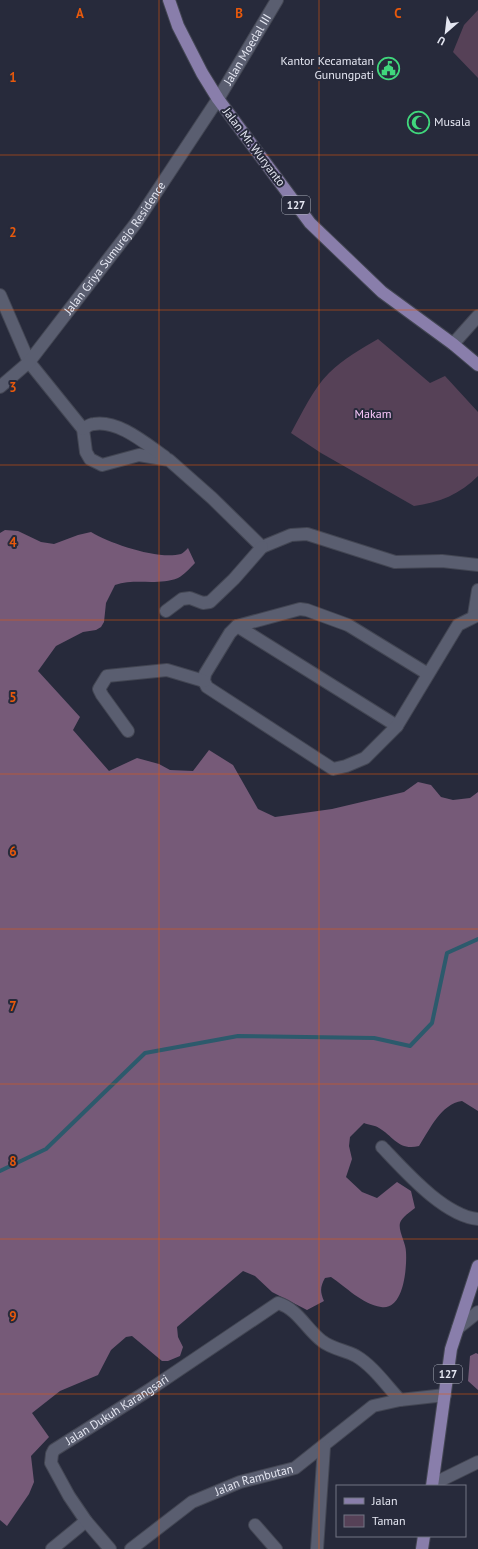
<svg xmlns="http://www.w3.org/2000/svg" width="478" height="1549" viewBox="0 0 478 1549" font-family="'PT Sans',sans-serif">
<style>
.green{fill:#564157}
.forest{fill:#765a78}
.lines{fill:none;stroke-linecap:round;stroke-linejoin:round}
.stream{stroke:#2c5a6c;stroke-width:4}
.minor-casing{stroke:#434653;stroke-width:14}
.major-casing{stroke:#434653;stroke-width:14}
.minor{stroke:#5a5e70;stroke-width:12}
.major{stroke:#897eab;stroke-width:12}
.grid{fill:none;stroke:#e8590c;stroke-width:1;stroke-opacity:0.55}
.labels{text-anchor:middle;stroke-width:4;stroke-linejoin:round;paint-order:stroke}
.shield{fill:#272a3b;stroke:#abaeba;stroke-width:1}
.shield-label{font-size:11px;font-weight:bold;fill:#e4e6f1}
.street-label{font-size:12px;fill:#e4e6f1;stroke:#272a3b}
.poi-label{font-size:12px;fill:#e4e6f1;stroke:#272a3b;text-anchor:end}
.park-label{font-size:12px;fill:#f8c7fb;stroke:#272a3b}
.grid-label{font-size:13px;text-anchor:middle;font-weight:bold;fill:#e8590c;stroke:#272a3b;stroke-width:4;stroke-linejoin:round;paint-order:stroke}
</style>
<rect width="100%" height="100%" fill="#272a3b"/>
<path class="green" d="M478,10v68l-25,-26 11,-27z
M378,339l52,44 15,-7 33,36v64c-17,18 -40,27 -64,30l-93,-53 -30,-20c11,-20 22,-44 38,-60 14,-14 32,-24 49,-34z"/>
<path class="forest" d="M5,530l13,1 23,11 13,2 24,-9 13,-3c20,12 67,28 90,22 2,-1 5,-4 7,-6l7,15c-5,5 -11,12 -17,15 -20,8 -43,0 -63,7l-9,18 -2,19 -3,5 -5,3 -13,2 -27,14 -18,25 42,46 -7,13 36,41 28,-13 22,6 11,6 23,1 16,-21 24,15 25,44 17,8 57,-8 72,-17 14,-10 13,3 10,12 12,3 17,-2 8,-6v319l-16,-10c-21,3 -32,28 -43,45 -20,5 -25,-9 -40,-18 -4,-3 -10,-3 -15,-5l-14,14 -1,9 3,13 -6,18 16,15 15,6 20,-16 14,9 4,17c-5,4 -13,9 -15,15 -2,8 6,20 6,29 1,15 -2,59 -25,55 -19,-3 -35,-20 -50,-30l-6,1c-5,9 -5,14 -1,23l-17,9 -35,-18 -17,-16 -12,-5 -66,56 1,10 5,10 -3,9 -12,5h-6l-30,-25 -6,1 -15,13 -13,25 -38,16 -28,22 17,24 -18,19 3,26 -5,12 -22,32 -7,-6v-987z
M476,1353l2,1v36l-10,-9 2,-25z"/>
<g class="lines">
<path class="stream" d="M0,1171l46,-22 99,-96 93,-17 136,2 36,8 22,-23 15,-70 31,-14"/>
<defs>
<g id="minor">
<path d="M0,295l29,67 54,67 3,23 4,7 12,6 37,-10 30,5 43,38 50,49 29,-12 16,-1 88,28 47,-1 36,4"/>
<path d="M453,344l25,-28"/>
<path id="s1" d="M0,387l29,-25 107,-139 82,-124 59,-99"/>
<path d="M83,429c3,-2 7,-5 11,-5 25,-4 52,20 71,33"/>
<path d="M166,611l16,-12 8,-1 13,5 7,-1 24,-23 28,-32"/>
<path d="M474,615l4,-25"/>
<path d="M237,626l160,100"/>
<path d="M428,674l-80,-49 -41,-15 -7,-1 -63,17 -7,7 -25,41 -1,7 3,6 126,82 13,-3 19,-8 32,-32 61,-101 20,-10"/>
<path d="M128,731l-26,-36 -3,-6 8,-13 60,-6 37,11"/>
<path d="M382,1147c23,24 62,69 96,72"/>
<path d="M458,1328l20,-16"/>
<path d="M433,1484l45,-22"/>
<path d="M255,1525l21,24"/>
<path d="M52,1549l34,-28"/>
<path id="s2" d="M110,1549l-24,-28 -17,-25 -18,-33 1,-9 2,-4 95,-60 129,-87c20,6 28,26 44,38 10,8 23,9 34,15 17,10 30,29 44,44"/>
<path id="s3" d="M131,1549l61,-47 48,-20 55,-14 78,-62 27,-6 45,-5"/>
<path d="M317,1549l7,-102"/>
</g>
<path id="major" d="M169,0l9,26 24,47 16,26 92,124 72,69 71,52 25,21
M432,1486l19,-137 27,-83
M422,1549l2,-13"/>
</defs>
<use href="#minor" class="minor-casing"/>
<use href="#major" class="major-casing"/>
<use href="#minor" class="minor"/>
<use href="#major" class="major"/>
</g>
<path class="grid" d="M159,0v1549M319,0v1549M0,155h478M0,310h478M0,465h478M0,620h478M0,774h478M0,929h478M0,1084h478M0,1239h478M0,1394h478"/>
<defs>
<symbol id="civic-ring" viewBox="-11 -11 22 22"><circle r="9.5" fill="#272a3b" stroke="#40d77c" stroke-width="1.5"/><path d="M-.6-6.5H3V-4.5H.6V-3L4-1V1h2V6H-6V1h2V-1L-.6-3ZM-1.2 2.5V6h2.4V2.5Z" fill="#40d77c"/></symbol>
<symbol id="mosque-ring" viewBox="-11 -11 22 22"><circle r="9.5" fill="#272a3b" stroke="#40d77c" stroke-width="1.5"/><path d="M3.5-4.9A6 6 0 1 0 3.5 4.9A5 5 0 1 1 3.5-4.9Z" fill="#40d77c"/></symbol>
</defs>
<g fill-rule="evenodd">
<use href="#civic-ring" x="376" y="56" width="25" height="25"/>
<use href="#mosque-ring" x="406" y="110" width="25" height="25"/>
</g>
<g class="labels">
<g class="shield">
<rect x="282" y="196" width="28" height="18" rx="3"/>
<rect x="434" y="1365" width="28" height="18" rx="3"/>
</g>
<g class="shield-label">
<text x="296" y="209">127</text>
<text x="448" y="1378">127</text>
</g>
<g class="street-label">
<text dy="4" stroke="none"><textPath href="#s1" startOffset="420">Jalan Moedal III</textPath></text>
<text transform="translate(254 147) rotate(53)" y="4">Jalan Mr. Wuryanto</text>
<text dy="4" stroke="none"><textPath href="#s1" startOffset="181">Jalan Griya Sumurejo Residence</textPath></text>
<text dy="4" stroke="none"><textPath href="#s2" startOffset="193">Jalan Dukuh Karangsari</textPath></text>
<text dy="4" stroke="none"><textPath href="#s3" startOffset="143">Jalan Rambutan</textPath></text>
</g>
<g class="poi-label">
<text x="374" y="65">Kantor Kecamatan<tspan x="374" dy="14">Gunungpati</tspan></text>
<text x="434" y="126" text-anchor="start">Musala</text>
</g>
<g class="park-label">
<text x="373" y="418">Makam</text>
</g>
</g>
<g class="grid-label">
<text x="80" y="18">A</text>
<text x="239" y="18">B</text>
<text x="398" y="18">C</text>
<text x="13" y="82">1</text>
<text x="13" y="237">2</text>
<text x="13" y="392">3</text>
<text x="13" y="547">4</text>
<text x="13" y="702">5</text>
<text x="13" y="856">6</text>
<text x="13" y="1011">7</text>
<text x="13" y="1166">8</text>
<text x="13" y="1321">9</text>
</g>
<rect x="336" y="1485" width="130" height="52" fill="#272a3b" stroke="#737584"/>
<rect x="344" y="1498" width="20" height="6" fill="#897eab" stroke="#737584"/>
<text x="372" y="1505" font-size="12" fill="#e4e6f1">Jalan</text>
<rect x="344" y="1515" width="20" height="12" fill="#564157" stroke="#737584"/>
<text x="372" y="1525" font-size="12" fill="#e4e6f1">Taman</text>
<g transform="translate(446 32) rotate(208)" stroke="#272a3b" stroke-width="3" paint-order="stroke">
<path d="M0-3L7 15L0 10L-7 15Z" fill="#e4e6f1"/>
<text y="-6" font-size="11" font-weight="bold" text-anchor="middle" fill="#e4e6f1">U</text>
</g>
</svg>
